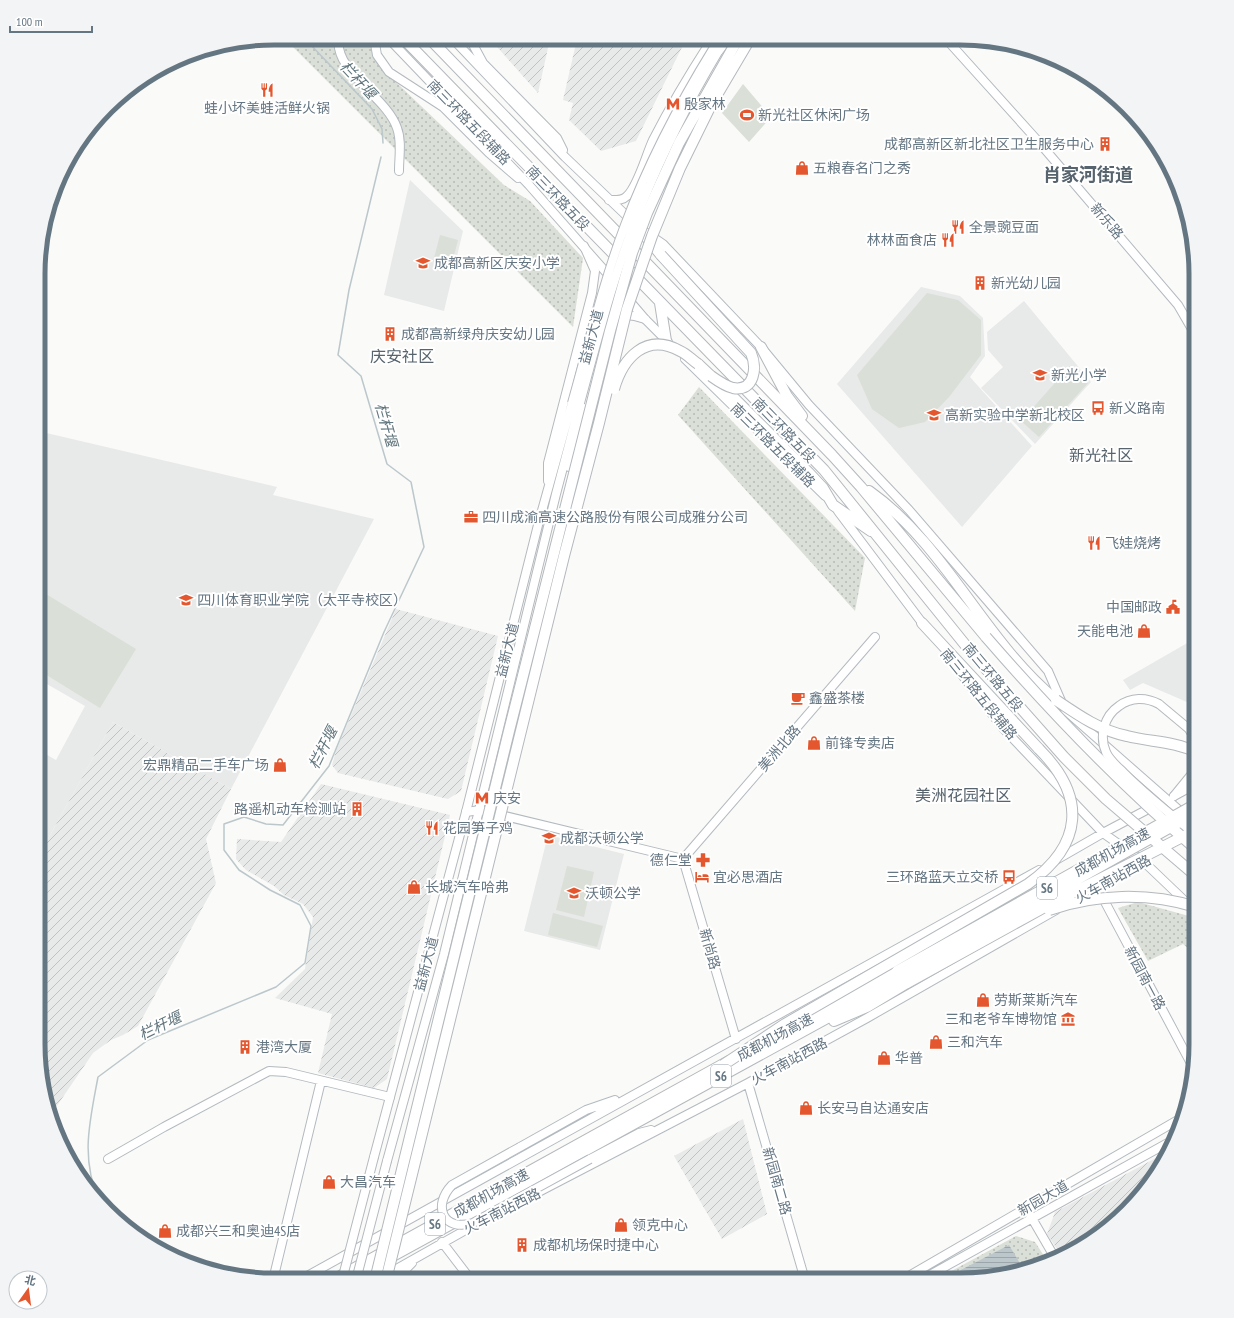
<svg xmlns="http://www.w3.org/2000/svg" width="1234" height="1318" viewBox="0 0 1234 1318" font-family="'PT Sans Narrow','Noto Sans SC',sans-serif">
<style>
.built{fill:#e8e9e9}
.industrial{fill:url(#industrial-furrows)}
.park{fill:url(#park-dots)}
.garden{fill:#dadfd7}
.water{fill:url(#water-rules)}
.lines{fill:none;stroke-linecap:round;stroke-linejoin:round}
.stream{stroke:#bbc7cb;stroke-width:1.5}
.secondary-casing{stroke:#b3babf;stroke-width:10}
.primary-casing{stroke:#b5babe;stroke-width:10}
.highway-casing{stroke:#b4b9bd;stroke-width:12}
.secondary{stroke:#fff;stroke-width:8}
.primary{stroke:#fff;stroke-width:8}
.highway{stroke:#fff;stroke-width:10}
.secondary-bridge-casing{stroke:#b3babf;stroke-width:10;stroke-linecap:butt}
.primary-bridge-casing{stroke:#b5babe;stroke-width:10;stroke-linecap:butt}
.highway-bridge-casing{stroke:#b4b9bd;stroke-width:12;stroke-linecap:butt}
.secondary-bridge{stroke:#fff;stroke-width:8}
.primary-bridge{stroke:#fff;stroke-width:8}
.highway-bridge{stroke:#fff;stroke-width:10}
.labels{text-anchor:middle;stroke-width:4;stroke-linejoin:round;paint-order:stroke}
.shield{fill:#fff;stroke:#939fa8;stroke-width:1}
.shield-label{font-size:13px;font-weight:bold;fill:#657683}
.poi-label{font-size:14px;fill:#657683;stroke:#fff;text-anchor:start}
.street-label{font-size:14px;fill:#657683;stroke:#fff}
.water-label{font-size:15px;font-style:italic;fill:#60757c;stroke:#fff}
.quarter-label{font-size:16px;fill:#57646e;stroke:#fff}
.district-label{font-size:18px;font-weight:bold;fill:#57646e;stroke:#fff}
.rim{fill:none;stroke:#657683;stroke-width:5}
</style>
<defs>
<pattern id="industrial-furrows" width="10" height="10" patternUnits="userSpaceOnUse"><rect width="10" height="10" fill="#e8e9e9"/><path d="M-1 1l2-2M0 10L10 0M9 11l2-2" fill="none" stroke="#c0c1c2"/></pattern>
<pattern id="park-dots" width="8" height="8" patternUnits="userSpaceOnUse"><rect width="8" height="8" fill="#dadfd7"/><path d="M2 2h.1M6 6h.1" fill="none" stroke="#b4b9b4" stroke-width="1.8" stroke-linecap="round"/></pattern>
<pattern id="water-rules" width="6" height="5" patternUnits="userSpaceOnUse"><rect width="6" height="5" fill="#bbc7cb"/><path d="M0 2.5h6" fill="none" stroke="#9ca6aa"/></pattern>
</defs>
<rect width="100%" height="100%" fill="#fafaf8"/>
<path class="built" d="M410,180l53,51 -19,80 -60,-16z
M921,287l39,9 23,22 2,38 -15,21 62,69 -70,81 -125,-143z
M1024,301l67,81 -56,62 -54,-56 22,-21 -15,-17 -1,-18z
M42,432l235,55 -4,8 101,24 -143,270 -118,-67 -74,133 1,-104 16,9 29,-54 -45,-26z
M1196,638v68l-53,-23 -13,7 -7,-10z
M548,835l76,19 -24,96 -76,-19z"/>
<path class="industrial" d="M490,39h60l-12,54z
M577,39h109l-50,102 -35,10 -32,-31 4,-17 -10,-3z
M396,609l102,27 -37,155 -13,8 -110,-26 -6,-8 4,-14z
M113,722l118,67 -25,50 10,44 -78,143 -15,9 -12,5 -18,13 -43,63 -12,-57 1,-204z
M321,784l129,31 -63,264 -13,9 -56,-15 14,-59 -57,-16 30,-29 8,-52 -10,-13 -19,-9 -10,-9 -28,-16 -10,-11 1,-20 44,3z
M743,1119l24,95 -45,25 -48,-83z
M1169,1151l-4,11 -28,38 -46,40 -30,15 -14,-21 8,-22z"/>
<path class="park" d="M284,38h87l8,28 125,119 26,16 53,57 -10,69z
M699,387l166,171 -10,53 -177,-196z
M1138,902l58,16v37l-13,-11 -35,17 -30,-53z
M1016,1236l19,6 13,20c-34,16 -76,18 -113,18z"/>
<path class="garden" d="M743,84l28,33 -22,25 -27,-29z
M440,235l18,5 -7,27 -18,-5z
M927,293l31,7 23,20v35l-32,42 -24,25 -26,6 -27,-19 -15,-34z
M1070,366l18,17 -49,54 -18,-16z
M41,591l95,58 -36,59 -60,-37z
M567,866l27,6 -10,45 -28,-7z
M553,913l50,13 -6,21 -49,-12z"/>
<path class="water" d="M1009,1245l15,25 -49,10h-16l-2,-8z"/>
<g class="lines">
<path class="stream" d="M308,42l64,67 10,20 1,14
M99,1200c-19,-42 -9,-80 -1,-123l50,-37 128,-53 29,-24 6,-37 -11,-21 -30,-15 -31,-20 -15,-20v-26l20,-7 22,7 17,1 46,-59 55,-134 40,-85 -13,-65 -24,-18 -26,-88 -23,-21 11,-65 32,-133"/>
<defs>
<path id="secondary" d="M290,38l17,2 6,-2
M339,38c-6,33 48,59 58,90 5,13 2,29 2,43
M374,38l3,17 12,17 54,35 46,46 29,25
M388,38l141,147 83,94
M452,38l113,119 67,64
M470,39l13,24 74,75 6,12
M947,40l90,100 141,165 18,31
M647,233l16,11 98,103 48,58 100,105 139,161 17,39 131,115
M627,298l18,21 23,23
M685,359l140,137
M838,511l88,117
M949,658l53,69 101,106 41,29 45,43
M1174,796l22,-12
M466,812l14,-2 203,49
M683,859l192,-222
M683,859l53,180
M1056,860l47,-27 51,-27
M1097,887l97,182
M1070,902l62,-34
M748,1083l57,197
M520,1147l66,-37 29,-10
M108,1159l56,-32 105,-56 17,1 104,25
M590,1159l49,-26 12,-3
M527,1198l221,-115 119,-65 189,-108
M1026,1208l29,50
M442,1242l29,38
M273,1280l48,-199
M300,1280l739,-410
M377,1280l101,-57
M395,1280l17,-17
M902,1280l281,-163
M921,1280l252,-140"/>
<path id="primary" d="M718,52l10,-13
M609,200c7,0 13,1 18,-4 11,-10 19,-41 26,-56 17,-33 36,-65 56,-96l10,-2
M610,323c10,-11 22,-8 35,-4
M569,467l25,-93
M548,481v-18l44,-170 3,-22 -11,-25
M1159,704l30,25 7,11
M1174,796l22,-27
M374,1157l92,-345 72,-287 34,-122
M387,1161l57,-207 112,-460 24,-91"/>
<path id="highway" d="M403,38l421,432 147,182
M429,38l403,417 29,32 125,150
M638,227l23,28
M660,303l6,38
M761,347l26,49 15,20
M698,364l32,30 79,79 14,15 10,17 38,26
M869,491c78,55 114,149 187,209
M922,623l117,126
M834,1021l33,-14 40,-24
M763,1043l134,-72
M333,1280l396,-219
M349,1280l553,-303"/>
</defs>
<use href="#secondary" class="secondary-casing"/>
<use href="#primary" class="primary-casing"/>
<use href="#highway" class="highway-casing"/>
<use href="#secondary" class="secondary"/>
<use href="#primary" class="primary"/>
<use href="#highway" class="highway"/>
<defs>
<path id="secondary-bridge" d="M520,1147l-68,38c-20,21 -9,47 21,38l117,-64"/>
<path id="primary-bridge" d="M572,403c17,-60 31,-120 53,-178 23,-61 54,-121 88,-176
M580,403c18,-66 35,-133 61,-197 22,-53 47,-104 77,-154
M1159,704c-13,-7 -28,-7 -40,2 -15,10 -20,30 -13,46 3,8 12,15 18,21 22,22 47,42 72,62
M342,1280l32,-123
M356,1280l31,-119"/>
<path id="highway-bridge" d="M661,255l90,98c6,14 4,39 -18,35 -8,-2 -15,-7 -22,-12
M614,389c9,-31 32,-57 66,-38 7,3 12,9 18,13
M986,637c65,75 134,147 210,212
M971,652l93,105 42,42 90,77
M1056,700c22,15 45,31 71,36 23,6 47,5 69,16
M1049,910c47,-16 99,-18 147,-3
M897,971l299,-167
M902,977l294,-164
M907,983l134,-74 155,-79
M723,1065l62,-41 243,-140c55,-39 59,-87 11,-135
M375,1280l134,-549 101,-400 22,-78 15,-40 32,-70 59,-104
M386,1280l178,-724 35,-133 28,-114 25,-73 28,-68 31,-63 39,-66"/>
</defs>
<use href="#secondary-bridge" class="secondary-bridge-casing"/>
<use href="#primary-bridge" class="primary-bridge-casing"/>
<use href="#highway-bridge" class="highway-bridge-casing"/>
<use href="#secondary-bridge" class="secondary-bridge"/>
<use href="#primary-bridge" class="primary-bridge"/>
<use href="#highway-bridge" class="highway-bridge"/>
</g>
<defs>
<symbol id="restaurant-bare" viewBox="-9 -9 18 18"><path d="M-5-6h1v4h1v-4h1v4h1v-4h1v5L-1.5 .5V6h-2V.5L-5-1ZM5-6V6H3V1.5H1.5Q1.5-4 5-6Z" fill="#e4572e" stroke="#fff" stroke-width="2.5" paint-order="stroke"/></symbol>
<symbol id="metro-bare" viewBox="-9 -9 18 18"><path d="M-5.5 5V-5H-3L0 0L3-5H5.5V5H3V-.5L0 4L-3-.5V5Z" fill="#e4572e" stroke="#fff" stroke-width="2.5" paint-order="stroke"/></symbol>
<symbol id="stadium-bare" viewBox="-9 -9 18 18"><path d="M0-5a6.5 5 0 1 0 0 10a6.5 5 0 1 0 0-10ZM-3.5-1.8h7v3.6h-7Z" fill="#e4572e" stroke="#fff" stroke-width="2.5" paint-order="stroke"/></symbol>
<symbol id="building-bare" viewBox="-9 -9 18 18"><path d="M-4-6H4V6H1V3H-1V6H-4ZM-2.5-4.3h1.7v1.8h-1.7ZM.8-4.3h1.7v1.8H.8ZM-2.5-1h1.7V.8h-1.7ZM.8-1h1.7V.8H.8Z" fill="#e4572e" stroke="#fff" stroke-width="2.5" paint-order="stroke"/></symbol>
<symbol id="shop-bare" viewBox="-9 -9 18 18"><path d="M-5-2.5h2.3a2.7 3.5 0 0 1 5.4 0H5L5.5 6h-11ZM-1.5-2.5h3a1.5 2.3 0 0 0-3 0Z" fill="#e4572e" stroke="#fff" stroke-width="2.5" paint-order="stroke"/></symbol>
<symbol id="school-bare" viewBox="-9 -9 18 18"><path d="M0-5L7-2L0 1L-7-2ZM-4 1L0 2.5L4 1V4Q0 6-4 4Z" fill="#e4572e" stroke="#fff" stroke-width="2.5" paint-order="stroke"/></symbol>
<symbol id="bus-bare" viewBox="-9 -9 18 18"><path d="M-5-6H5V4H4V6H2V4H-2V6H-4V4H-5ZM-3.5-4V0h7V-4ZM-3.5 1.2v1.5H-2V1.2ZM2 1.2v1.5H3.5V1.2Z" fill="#e4572e" stroke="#fff" stroke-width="2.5" paint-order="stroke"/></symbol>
<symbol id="office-bare" viewBox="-9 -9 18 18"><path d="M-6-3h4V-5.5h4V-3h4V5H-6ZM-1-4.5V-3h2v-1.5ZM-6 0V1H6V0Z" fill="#e4572e" stroke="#fff" stroke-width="2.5" paint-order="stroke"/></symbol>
<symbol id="university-bare" viewBox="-9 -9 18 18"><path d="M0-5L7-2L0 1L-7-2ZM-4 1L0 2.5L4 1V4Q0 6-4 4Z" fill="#e4572e" stroke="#fff" stroke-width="2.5" paint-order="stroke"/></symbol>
<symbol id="civic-bare" viewBox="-9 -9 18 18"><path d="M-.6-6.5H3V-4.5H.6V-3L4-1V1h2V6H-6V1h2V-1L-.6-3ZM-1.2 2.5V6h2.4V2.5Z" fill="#e4572e" stroke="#fff" stroke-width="2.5" paint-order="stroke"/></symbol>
<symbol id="cafe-bare" viewBox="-9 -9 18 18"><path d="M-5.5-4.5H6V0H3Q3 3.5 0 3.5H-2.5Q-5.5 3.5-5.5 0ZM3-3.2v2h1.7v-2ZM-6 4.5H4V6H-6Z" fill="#e4572e" stroke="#fff" stroke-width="2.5" paint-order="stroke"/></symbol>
<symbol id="pharmacy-bare" viewBox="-9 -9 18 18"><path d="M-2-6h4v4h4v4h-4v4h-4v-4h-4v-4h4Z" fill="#e4572e" stroke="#fff" stroke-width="2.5" paint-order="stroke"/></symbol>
<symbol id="hotel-bare" viewBox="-9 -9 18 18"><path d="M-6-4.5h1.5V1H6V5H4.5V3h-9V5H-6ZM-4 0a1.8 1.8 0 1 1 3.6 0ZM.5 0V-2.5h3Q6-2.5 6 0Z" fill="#e4572e" stroke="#fff" stroke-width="2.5" paint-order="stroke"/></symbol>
<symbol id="museum-bare" viewBox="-9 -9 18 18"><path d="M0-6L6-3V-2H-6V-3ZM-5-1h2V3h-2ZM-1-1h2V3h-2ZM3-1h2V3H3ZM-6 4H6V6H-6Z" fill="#e4572e" stroke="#fff" stroke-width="2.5" paint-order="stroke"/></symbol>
</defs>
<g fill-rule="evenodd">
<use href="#restaurant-bare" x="257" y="80" width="20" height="20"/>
<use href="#metro-bare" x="663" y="94" width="20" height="20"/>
<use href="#stadium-bare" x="737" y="105" width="20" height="20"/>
<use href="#building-bare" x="1095" y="134" width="20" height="20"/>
<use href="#shop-bare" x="792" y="158" width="20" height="20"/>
<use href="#restaurant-bare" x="948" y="217" width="20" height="20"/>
<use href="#restaurant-bare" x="938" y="230" width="20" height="20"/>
<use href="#school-bare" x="413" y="253" width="20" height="20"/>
<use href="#building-bare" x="970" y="273" width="20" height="20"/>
<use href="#building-bare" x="380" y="324" width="20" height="20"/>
<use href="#school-bare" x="1030" y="365" width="20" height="20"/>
<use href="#bus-bare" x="1088" y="398" width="20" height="20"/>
<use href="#school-bare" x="924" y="405" width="20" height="20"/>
<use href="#office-bare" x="461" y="507" width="20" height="20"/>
<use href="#restaurant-bare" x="1084" y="533" width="20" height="20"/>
<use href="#university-bare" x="176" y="590" width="20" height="20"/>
<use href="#civic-bare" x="1163" y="597" width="20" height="20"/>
<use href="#shop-bare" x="1134" y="621" width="20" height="20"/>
<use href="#cafe-bare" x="788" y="688" width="20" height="20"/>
<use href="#shop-bare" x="804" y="733" width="20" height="20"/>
<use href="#shop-bare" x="270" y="755" width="20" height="20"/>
<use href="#metro-bare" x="472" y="788" width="20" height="20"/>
<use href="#building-bare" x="347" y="799" width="20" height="20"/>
<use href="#restaurant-bare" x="422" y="818" width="20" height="20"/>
<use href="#school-bare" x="539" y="828" width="20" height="20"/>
<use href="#pharmacy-bare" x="693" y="850" width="20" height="20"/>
<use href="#hotel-bare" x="692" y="867" width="20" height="20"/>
<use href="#bus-bare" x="999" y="867" width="20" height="20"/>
<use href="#shop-bare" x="404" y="877" width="20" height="20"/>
<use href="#school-bare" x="564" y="883" width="20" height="20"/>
<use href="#shop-bare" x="973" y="990" width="20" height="20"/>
<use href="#museum-bare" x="1058" y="1009" width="20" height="20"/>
<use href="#shop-bare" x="926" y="1032" width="20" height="20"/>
<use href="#building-bare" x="235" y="1037" width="20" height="20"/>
<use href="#shop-bare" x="874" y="1048" width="20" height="20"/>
<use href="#shop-bare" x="796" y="1098" width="20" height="20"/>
<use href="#shop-bare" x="319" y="1172" width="20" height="20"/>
<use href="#shop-bare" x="611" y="1215" width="20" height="20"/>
<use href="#shop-bare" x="155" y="1221" width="20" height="20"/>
<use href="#building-bare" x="512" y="1235" width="20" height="20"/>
</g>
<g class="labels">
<g class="shield">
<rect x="1037" y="877" width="20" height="22" rx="3"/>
<rect x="711" y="1065" width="20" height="22" rx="3"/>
<rect x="425" y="1213" width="20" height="22" rx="3"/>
</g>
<g class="shield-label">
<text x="1047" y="893">S6</text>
<text x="721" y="1081">S6</text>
<text x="435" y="1229">S6</text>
</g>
<g class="poi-label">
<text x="684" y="109">殷家林</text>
<text x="267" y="113" text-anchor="middle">蛙小坏美蛙活鲜火锅</text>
<text x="758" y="120">新光社区休闲广场</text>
<text x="1094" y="149" text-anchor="end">成都高新区新北社区卫生服务中心</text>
<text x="813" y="173">五粮春名门之秀</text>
<text x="969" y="232">全景豌豆面</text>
<text x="937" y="245" text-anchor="end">林林面食店</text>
<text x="434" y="268">成都高新区庆安小学</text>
<text x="991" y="288">新光幼儿园</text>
<text x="401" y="339">成都高新绿舟庆安幼儿园</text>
<text x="1051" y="380">新光小学</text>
<text x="1109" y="413">新义路南</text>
<text x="945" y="420">高新实验中学新北校区</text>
<text x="482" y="522">四川成渝高速公路股份有限公司成雅分公司</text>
<text x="1105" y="548">飞娃烧烤</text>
<text x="197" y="605">四川体育职业学院（太平寺校区）</text>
<text x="1162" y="612" text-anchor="end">中国邮政</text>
<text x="1133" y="636" text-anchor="end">天能电池</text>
<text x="809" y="703">鑫盛茶楼</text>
<text x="825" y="748">前锋专卖店</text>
<text x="269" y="770" text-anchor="end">宏鼎精品二手车广场</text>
<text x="493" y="803">庆安</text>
<text x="346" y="814" text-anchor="end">路遥机动车检测站</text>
<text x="443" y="833">花园笋子鸡</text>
<text x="560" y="843">成都沃顿公学</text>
<text x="692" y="865" text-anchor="end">德仁堂</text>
<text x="713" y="882">宜必思酒店</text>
<text x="998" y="882" text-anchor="end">三环路蓝天立交桥</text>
<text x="425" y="892">长城汽车哈弗</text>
<text x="585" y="898">沃顿公学</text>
<text x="994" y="1005">劳斯莱斯汽车</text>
<text x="1057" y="1024" text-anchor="end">三和老爷车博物馆</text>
<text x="947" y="1047">三和汽车</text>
<text x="256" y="1052">港湾大厦</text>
<text x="895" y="1063">华普</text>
<text x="817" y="1113">长安马自达通安店</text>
<text x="340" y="1187">大昌汽车</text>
<text x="632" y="1230">领克中心</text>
<text x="176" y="1236">成都兴三和奥迪4S店</text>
<text x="533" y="1250">成都机场保时捷中心</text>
</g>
<g class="street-label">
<text transform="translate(469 122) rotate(46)" y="5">南三环路五段辅路</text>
<text transform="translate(558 198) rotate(46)" y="5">南三环路五段</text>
<text transform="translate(1107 221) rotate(50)" y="5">新乐路</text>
<text transform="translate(591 337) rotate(-75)" y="5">益新大道</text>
<text transform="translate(784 430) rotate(46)" y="5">南三环路五段</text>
<text transform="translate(773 445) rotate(45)" y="5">南三环路五段辅路</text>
<text transform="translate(507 650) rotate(-76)" y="5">益新大道</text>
<text transform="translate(993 677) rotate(50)" y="5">南三环路五段</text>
<text transform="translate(979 694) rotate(51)" y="5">南三环路五段辅路</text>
<text transform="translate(779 748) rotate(-49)" y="5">美洲北路</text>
<text transform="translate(1112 852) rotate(-29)" y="5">成都机场高速</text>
<text transform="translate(1113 879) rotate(-29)" y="5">火车南站西路</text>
<text transform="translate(710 949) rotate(74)" y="5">新尚路</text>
<text transform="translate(426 964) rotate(-75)" y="5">益新大道</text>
<text transform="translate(1145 978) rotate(62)" y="5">新园南一路</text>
<text transform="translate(775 1037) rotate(-28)" y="5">成都机场高速</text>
<text transform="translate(789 1061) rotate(-28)" y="5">火车南站西路</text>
<text transform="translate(777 1181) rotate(74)" y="5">新园南二路</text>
<text transform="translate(491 1193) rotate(-29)" y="5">成都机场高速</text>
<text transform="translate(1043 1198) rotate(-30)" y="5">新园大道</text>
<text transform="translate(502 1211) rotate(-27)" y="5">火车南站西路</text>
</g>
<g class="water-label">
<text transform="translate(358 80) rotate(47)" y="5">栏杆堰</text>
<text transform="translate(386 425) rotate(74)" y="5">栏杆堰</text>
<text transform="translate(323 748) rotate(-63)" y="5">栏杆堰</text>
<text transform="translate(160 1026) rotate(-26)" y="5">栏杆堰</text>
</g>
<g class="quarter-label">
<text x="402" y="362">庆安社区</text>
<text x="1101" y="461">新光社区</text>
<text x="963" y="801">美洲花园社区</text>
</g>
<g class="district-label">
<text x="1088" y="181">肖家河街道</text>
</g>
</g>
<path d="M0 0H1234V1318H0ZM274 45H960A229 229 0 0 1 1189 274V1044A229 229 0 0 1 960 1273H274A229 229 0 0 1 45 1044V274A229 229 0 0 1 274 45Z" fill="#f3f4f5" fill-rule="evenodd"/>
<path class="rim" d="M274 45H960A229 229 0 0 1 1189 274V1044A229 229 0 0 1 960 1273H274A229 229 0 0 1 45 1044V274A229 229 0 0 1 274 45Z"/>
<g transform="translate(28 1290) rotate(14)"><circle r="19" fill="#ffffff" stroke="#c1c8cd"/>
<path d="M0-3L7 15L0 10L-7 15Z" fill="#e4572e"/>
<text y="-6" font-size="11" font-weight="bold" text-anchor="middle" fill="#657683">北</text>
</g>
<path d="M10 26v6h82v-6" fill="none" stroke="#657683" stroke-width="2"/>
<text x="16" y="26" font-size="12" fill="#657683" stroke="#ffffff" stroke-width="3" paint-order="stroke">100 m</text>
</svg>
